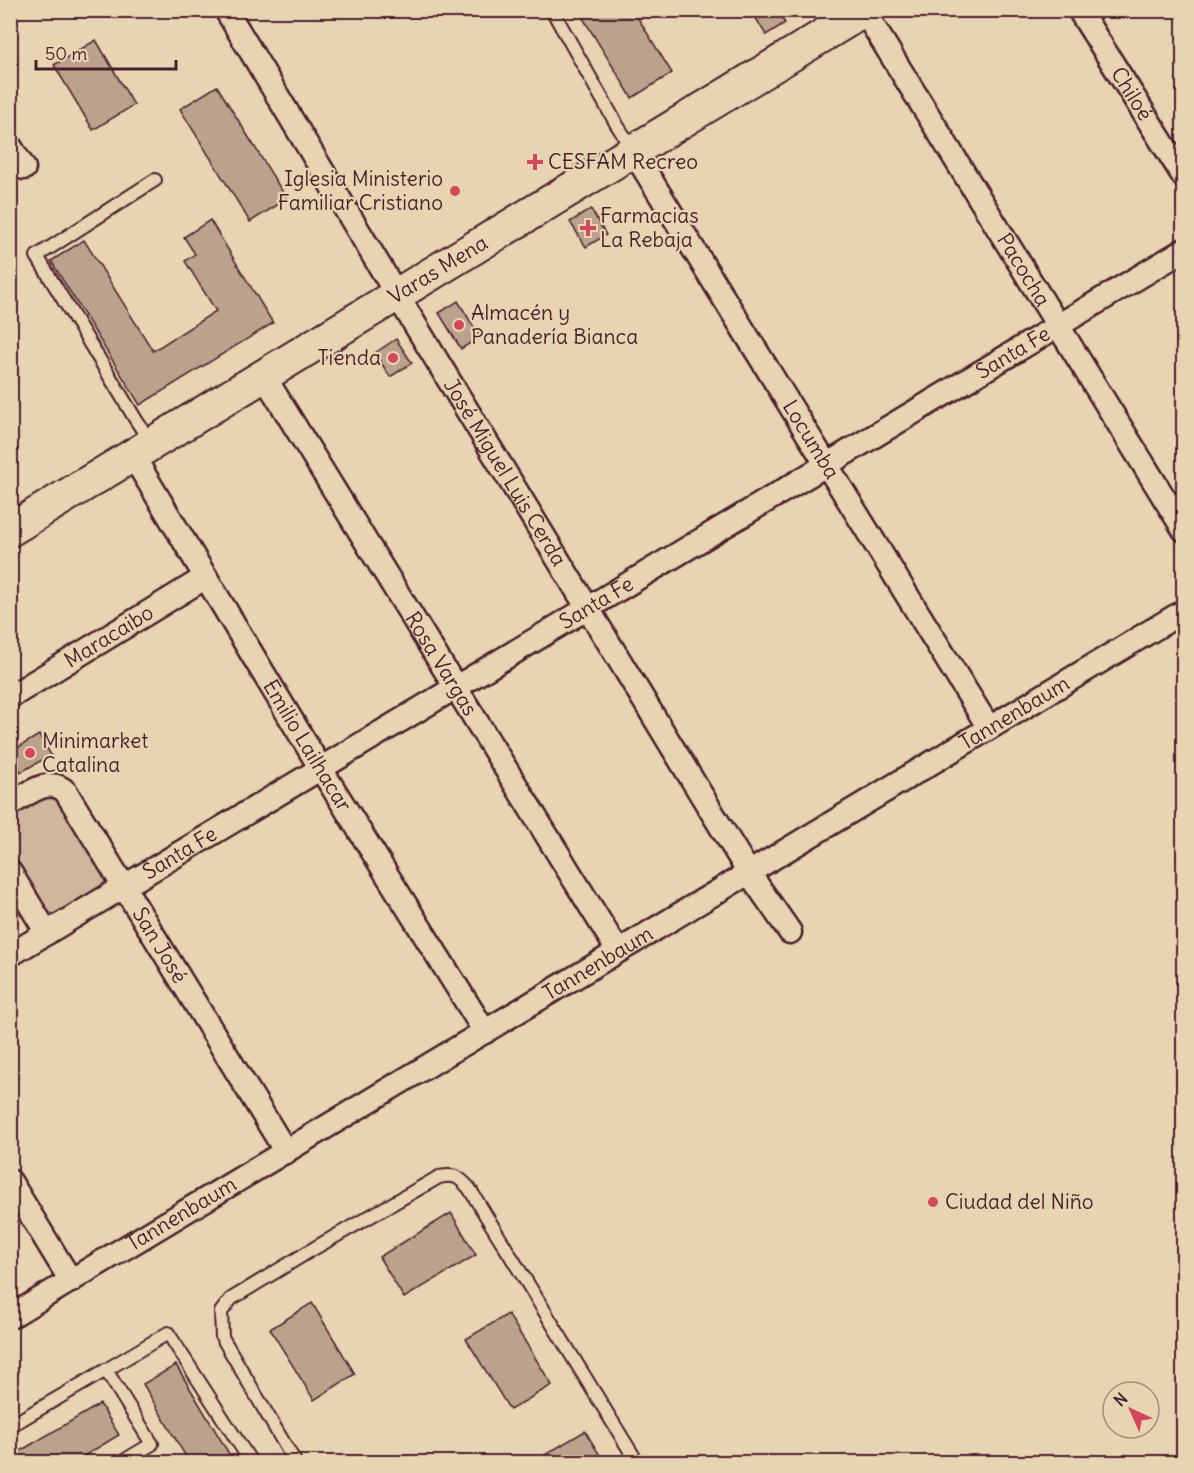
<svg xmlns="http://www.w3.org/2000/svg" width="1194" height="1473" viewBox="0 0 1194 1473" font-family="Delius,sans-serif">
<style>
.green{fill:#cfb69c;stroke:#8c6a64;stroke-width:1.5}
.building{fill:#bba28d;stroke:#4a1f2b;stroke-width:1.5}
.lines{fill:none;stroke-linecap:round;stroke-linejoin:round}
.lane-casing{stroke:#4a1f2b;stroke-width:16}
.street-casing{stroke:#4a1f2b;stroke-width:27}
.secondary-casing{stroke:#4a1f2b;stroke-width:36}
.lane{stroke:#e8d4b2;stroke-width:12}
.street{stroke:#e8d4b2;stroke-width:22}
.secondary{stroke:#e8d4b2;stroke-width:32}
.poi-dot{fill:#d1495b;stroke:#e8d4b2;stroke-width:2}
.labels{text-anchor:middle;stroke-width:4.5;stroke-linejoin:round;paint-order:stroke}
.street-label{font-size:21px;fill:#4a1f2b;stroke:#e8d4b2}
.poi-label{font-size:21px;fill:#4a1f2b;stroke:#e8d4b2;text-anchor:start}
</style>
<rect width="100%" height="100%" fill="#e8d4b2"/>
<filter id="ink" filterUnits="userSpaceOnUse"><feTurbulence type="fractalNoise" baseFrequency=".0167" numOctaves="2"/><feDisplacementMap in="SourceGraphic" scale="12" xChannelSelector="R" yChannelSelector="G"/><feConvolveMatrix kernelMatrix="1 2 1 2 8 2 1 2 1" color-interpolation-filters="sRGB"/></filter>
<g filter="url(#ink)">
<path class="green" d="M41,797h11l7,2 45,74c1,5 1,11 -3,15l-47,26 -8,-3 -35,-58v-38z"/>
<path class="building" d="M578,10h55l39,63 -40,25z
M751,10h26l8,13 -19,12z
M96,40l38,65 -41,25 -39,-65z
M217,86l70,113 -37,23 -70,-113z
M591,209l15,26 -20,12 -16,-25z
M210,220l63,103 -133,82 -89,-144 33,-21 69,111 63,-40 -31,-50 10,-7 -11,-17z
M458,301l22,36 -19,12 -22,-36z
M396,339l16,24 -22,14 -15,-24z
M39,735l12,20 -30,17 -11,-18v-2z
M451,1213l25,42 -72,43 -25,-41z
M312,1303l43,71 -41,26 -44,-71z
M508,1314l44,71 -42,25 -44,-71z
M176,1365l58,97h-45l-46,-78z
M100,1404l19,31 -45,27h-64v-5z
M585,1431l19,31h-71z"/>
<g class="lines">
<defs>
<path id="lane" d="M552,10l65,115 16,25
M152,444l-16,-24 -99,-164 118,-76
M106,1370l62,-37 83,129
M10,1426l96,-56 46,74 -30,18
M295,1462l-73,-125 -1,-25 10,-13 82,-50 126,-72c16,-3 19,-1 30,11l168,274"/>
<g id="street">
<path id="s1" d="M226,10l171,285 352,578 41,59"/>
<path id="s2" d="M1079,10l105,167"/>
<path id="s3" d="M864,11l320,519"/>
<path d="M10,146l14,22"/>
<path id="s4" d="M633,151l356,577"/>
<path id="s5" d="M264,376l354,575"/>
<path id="s6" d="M133,456l188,313 164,263"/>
<path id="s7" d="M10,697l196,-120"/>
<path id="s8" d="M10,804c17,-9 39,-29 56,-12l220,360"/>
<path d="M10,872l37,61"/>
<path id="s9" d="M10,955l1174,-705"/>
<path d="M10,1181l61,100"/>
<path id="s10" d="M10,1317l1174,-706"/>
</g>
<g id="secondary">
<path id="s11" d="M10,530l855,-520"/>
</g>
</defs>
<use href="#lane" class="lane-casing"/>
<use href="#street" class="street-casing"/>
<use href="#secondary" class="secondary-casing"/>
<use href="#lane" class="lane"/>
<use href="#street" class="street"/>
<use href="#secondary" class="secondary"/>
</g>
</g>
<g class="poi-dot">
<path d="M532 153h6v6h6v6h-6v6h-6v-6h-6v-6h6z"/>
<circle cx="455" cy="191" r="6"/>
<path d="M585 219h6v6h6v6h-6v6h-6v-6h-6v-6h6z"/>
<circle cx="459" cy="325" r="6"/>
<circle cx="393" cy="358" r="6"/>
<circle cx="30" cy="753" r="6"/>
<circle cx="933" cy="1202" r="6"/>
</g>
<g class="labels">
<g class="street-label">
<text dy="7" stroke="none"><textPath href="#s2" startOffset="99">Chiloé</textPath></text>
<text dy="7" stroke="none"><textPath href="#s11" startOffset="501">Varas Mena</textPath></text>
<text dy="7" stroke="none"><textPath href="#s3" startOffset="304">Pacocha</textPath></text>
<text dy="7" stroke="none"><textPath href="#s9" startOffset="1170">Santa Fe</textPath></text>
<text dy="7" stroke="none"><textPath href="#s4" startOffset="339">Locumba</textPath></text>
<text dy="7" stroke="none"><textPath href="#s1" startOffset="540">José Miguel Luis Cerda</textPath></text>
<text dy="7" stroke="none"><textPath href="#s9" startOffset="684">Santa Fe</textPath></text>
<text dy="7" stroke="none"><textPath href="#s7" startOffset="116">Maracaibo</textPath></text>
<text dy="7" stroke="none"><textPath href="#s5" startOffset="338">Rosa Vargas</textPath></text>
<text dy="7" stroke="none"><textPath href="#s10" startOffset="1172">Tannenbaum</textPath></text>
<text dy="7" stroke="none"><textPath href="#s6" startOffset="338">Emilio Lailhacar</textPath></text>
<text dy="7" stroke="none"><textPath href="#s9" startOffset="198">Santa Fe</textPath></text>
<text dy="7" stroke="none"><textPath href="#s8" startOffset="242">San José</textPath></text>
<text dy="7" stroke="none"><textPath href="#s10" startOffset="686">Tannenbaum</textPath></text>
<text dy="7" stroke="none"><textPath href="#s10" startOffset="200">Tannenbaum</textPath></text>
</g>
<g class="poi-label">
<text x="548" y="169">CESFAM Recreo</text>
<text x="443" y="186" text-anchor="end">Iglesia Ministerio<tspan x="443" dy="24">Familiar Cristiano</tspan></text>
<text x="600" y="223">Farmacias<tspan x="600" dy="24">La Rebaja</tspan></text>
<text x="471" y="320">Almacén y<tspan x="471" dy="24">Panadería Bianca</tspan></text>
<text x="381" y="365" text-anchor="end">Tienda</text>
<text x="42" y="748">Minimarket<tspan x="42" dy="24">Catalina</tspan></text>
<text x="945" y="1209">Ciudad del Niño</text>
</g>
</g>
<rect width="1194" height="1473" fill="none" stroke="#e8d4b2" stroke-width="36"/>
<rect x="18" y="18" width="1158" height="1437" fill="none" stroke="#4a1f2b" stroke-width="2" filter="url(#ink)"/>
<g transform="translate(1131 1410) rotate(315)"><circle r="28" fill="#e8d4b2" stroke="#a98c7c" stroke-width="1.5"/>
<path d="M0-4.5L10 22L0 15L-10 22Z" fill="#d1495b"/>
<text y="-9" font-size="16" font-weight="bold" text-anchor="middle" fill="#4a1f2b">N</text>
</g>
<path d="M36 60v9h140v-9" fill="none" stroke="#4a1f2b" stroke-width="3"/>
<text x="45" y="60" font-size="18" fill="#4a1f2b" stroke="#e8d4b2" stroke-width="4.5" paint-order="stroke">50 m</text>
</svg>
